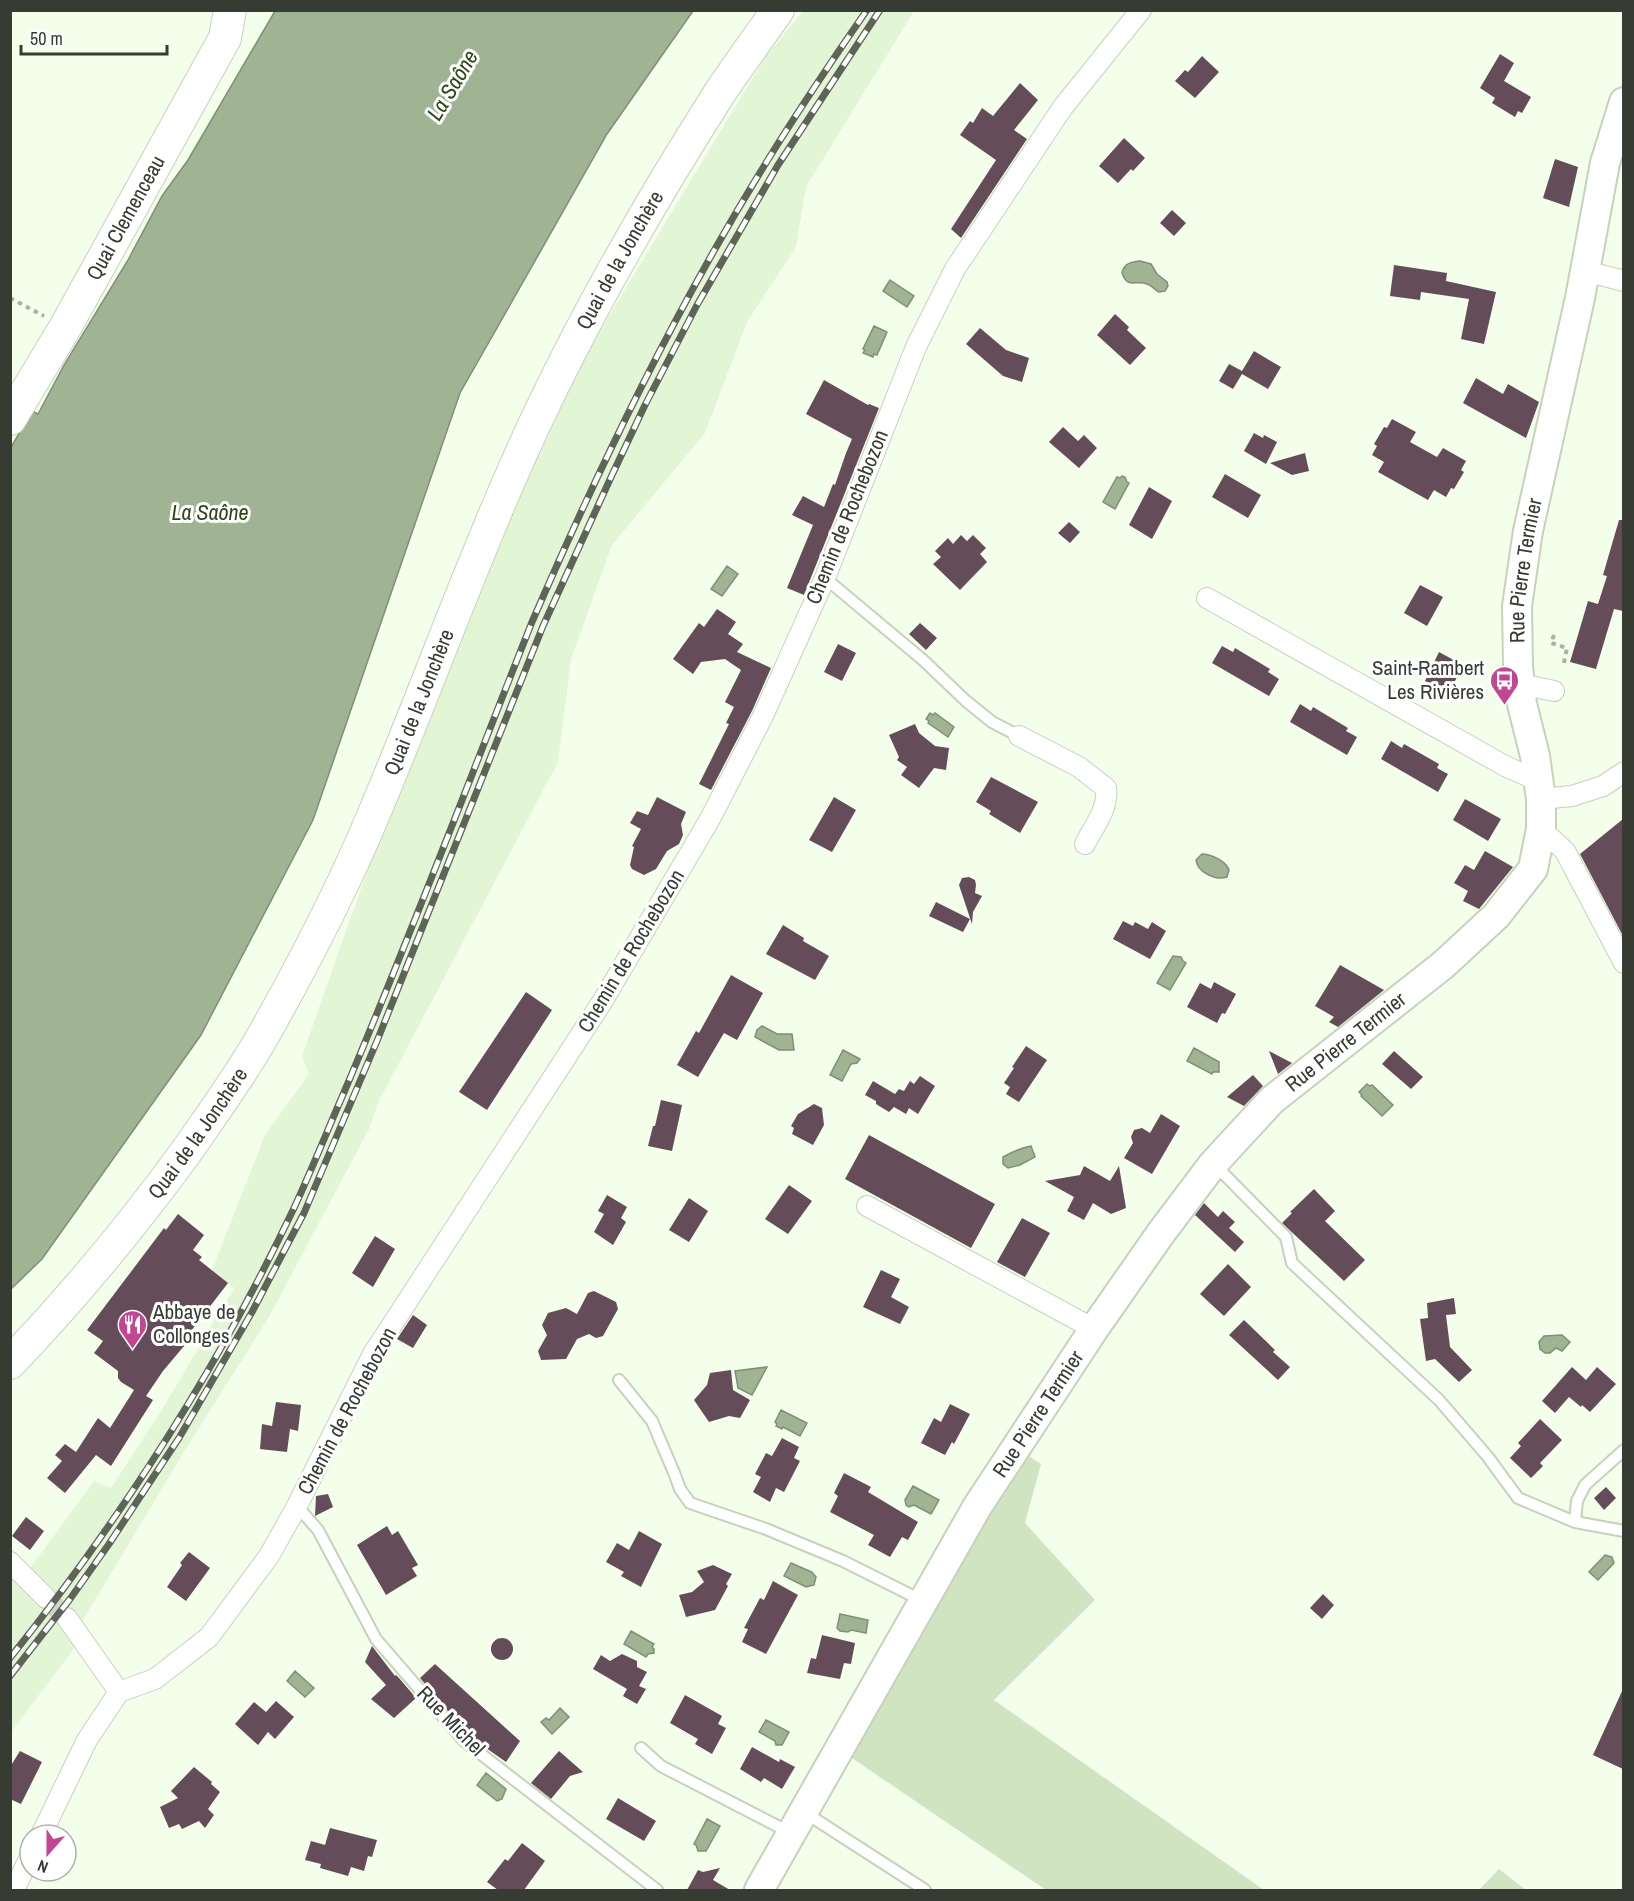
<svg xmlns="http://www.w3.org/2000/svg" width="1634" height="1901" viewBox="0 0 1634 1901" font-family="'Archivo Narrow',sans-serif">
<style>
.built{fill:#e2f5d5}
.green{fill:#d0e4c2}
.water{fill:#a0b392;stroke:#808f75;stroke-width:1.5}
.building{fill:#644d59}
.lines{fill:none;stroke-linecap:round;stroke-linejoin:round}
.street-tunnel{stroke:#cdd8c6;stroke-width:20;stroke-dasharray:20 10;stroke-linecap:butt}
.lane-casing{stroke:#c4d3ba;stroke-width:14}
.street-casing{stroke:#c4d3ba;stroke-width:22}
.secondary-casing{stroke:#c4d3ba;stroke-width:32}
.primary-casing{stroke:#c4d3ba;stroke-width:34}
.path{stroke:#a9b3a3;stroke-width:4;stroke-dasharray:4.5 4.5;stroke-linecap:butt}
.lane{stroke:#fff;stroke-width:10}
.street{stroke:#fff;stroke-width:20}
.secondary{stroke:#fff;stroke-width:28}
.primary{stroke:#fff;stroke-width:32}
.rail-casing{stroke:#5d6559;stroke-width:7}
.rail{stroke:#fff;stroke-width:4.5;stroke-dasharray:14;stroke-linecap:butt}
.labels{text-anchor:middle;stroke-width:6;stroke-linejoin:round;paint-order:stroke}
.street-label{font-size:21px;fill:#363c32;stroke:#fff}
.poi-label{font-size:21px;fill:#363c32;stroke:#fff;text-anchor:end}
.water-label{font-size:22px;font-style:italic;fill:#2d4714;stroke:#fff}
</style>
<rect width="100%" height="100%" fill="#f3ffeb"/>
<path class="built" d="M803,11h111l-108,176 -10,60 -49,75 -42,111 -93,112 -41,114 -13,103 -179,339 -10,28 -100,188 -85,135 -104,173 -1,17 -68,90v-163l17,2 66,-90 17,7 52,-80 71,-120 -22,-18 53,-135 44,-61 -7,-18 91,-258 99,-244 97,-205 177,-293z"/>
<path class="green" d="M1026,1454l15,10 -16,59 70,77 -101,100 270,190h-218l-197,-134z
M1499,1869l27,21h-47z"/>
<path class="water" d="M275,11h418l-86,123 -147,259 -147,427 -112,215 -159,224 -31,30 -1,-840 22,-38 6,3 26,-49 64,-105 34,-64 26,-36z
M1140,261l11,3 6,10 10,8 1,4 -3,5 -6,1c-4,-2 -8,-7 -12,-8 -12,-5 -19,6 -25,-11 2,-10 9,-11 18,-12z
M890,280l24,16 -7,11 -24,-16z
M874,326l13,6 -10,23 -3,-1 -1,3 -10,-4 2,-3 -2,-1z
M1122,476l3,1 2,5 2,1 -14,26 -12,-7 14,-25 3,1z
M727,566l11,8 -16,22 -11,-7z
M930,713l3,2 2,-2 19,14 -6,10 -20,-14 1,-2 -3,-2z
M1202,854c9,0 24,7 27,16l-2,7c-11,4 -30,-5 -31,-17z
M1173,956l8,1 2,4 3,2 -16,27 -13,-7z
M762,1026l15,8h15l2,16h-15l-24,-13 2,-7z
M1194,1048l25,14v10h-6l-1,2 -25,-13z
M843,1050l17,9 -3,4 -6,1 -9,17 -12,-6z
M1367,1084l3,2 2,-1 21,20 -11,11 -21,-20 1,-1 -3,-3z
M1031,1146l4,11 -15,8 -12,3 -5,-4v-7c9,-5 18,-9 28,-11z
M1562,1335l8,7 -8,9 -6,-3 -6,5h-5l-5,-4 -1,-7 5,-6z
M767,1367l-15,28 -14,-7 -3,-17z
M781,1410l26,13 -7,13 -17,-9 -1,2 -6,-3 1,-2 -2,-2z
M913,1486l26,14 -8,14 -17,-9 -5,2 -3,-2 -1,-5z
M1605,1555l7,2 2,6 -16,17 -9,-8z
M791,1563l21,9 4,5 -2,8 -8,2 -22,-11z
M840,1614l28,6 -2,13 -15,-3 -3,2 -8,-1 -3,-3z
M631,1631l23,13 -2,3 2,2v4l-6,1 -2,3 -22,-13z
M295,1671l19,17 -9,9 -18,-16z
M560,1708l9,9 -17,17 -11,-12 5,-4 3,2z
M766,1720l23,12 -7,13h-6l-1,-4 -16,-9z
M486,1773l20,16 -4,10 -5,2 -20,-16z
M707,1819l13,7 -14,25h-8l-2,-6 -2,-1z"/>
<path class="building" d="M1500,54l14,9 -10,18 27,16 -9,16 -4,-2 -3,6 -23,-14 3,-5 -15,-10z
M1202,56l17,16 -24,26 -20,-17 10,-11 3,2z
M1020,83l18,17 -24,30 13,9 -66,99 -10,-9 45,-69 -36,-25 10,-14 3,2 9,-15 11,8z
M1124,138l21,20 -12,13 -2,-2 -13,14 -19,-17z
M1555,159l23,8 -9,40 -26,-9z
M1172,210l14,13 -12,13 -14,-13z
M1394,265l53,8 -1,8 50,11 -12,52 -23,-5 8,-40 -48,-7 -1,8 -30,-4z
M1115,314l14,13 -2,3 19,18 -16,17 -33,-30z
M980,328l26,22 23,8 -7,24 -19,-6 -37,-32z
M1254,351l27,16 -13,22 -26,-15 -9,15 -14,-8 10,-17 13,7z
M1476,378l27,16 5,-10 31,18 -13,36 -63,-35z
M824,380l44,25 1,-1 10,4 -75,187 -17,-7 26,-63 -21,-10 11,-19 21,11 9,-23 2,1 11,-32 6,-14 -46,-25z
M1392,419l24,13 -6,10 27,15 6,-9 23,13 -5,9 3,2 -10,17 -3,-1 -5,9 -12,-7 -6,10 -50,-28 6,-10 -12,-7 5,-9 -3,-2 10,-17 3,1z
M1063,427l15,14 6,-6 13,13 -18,20 -30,-26z
M1254,433l9,5 1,-3 13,7 -11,22 -22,-13z
M1305,453l4,18 -17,4 -22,-12z
M1225,474l36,21 -13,23 -36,-21z
M1149,487l23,14 -20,38 -23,-14z
M1619,520h4v91l-9,-2 -18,60 -26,-7 18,-61 10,3 9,-28 -4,-1z
M1069,522l11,10 -10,11 -12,-10z
M961,535l6,6 6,-6 13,13 -6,6 7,8 -27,28 -27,-26 8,-7 -6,-6 13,-13 5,6z
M1420,585l23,12 -16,29 -23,-13z
M717,609l19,13 -8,12 15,10 -6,8 34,16 -19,43 -41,79 -12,-6 30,-60 -3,-1 8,-16 -9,-5 16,-32 -16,-11 -24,3 -8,12 -20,-15 26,-36 5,4z
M920,623l17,15 -11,12 -17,-16z
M838,644l18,9 -14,28 -18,-9z
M1222,646l11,6 2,-4 35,21 -2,3 11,7 -10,17 -57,-33z
M1439,652l24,13 -14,28 -24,-12z
M1300,704l11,7 2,-4 35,21 -2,3 11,6 -10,18 -57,-33z
M915,724l4,9 16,13 14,2 -3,22 -12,-2 -15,20 -18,-13 6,-8 -10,-7 2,-3 -10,-22z
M1391,741l11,7 2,-4 35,20 -2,4 11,6 -10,18 -57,-33z
M991,777l47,25 -18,31 -31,-19 2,-3 -15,-9z
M657,797l29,15 -5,12 2,11 -4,9 -12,7 -11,18 -12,6 -12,-6 -2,-4 4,-18 -2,-1 9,-17 -11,-6 7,-12 11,4z
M834,797l22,13 -24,42 -23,-12z
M1465,799l36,20 -13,22 -35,-21z
M1623,819v117l-43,-82z
M1485,851l28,16 -34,42 -16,-8 5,-10 -14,-8 11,-18 9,5z
M969,877l6,3 1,5 -1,8 7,3 -9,16 -1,12 -13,-39 3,-7z
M936,902l34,17 -7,13 -34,-16z
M1123,921l10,5 2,-4 13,7 4,-7 14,9 -16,28 -37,-20z
M783,925l21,13 -1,3 26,15 -14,24 -49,-26z
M1340,965l44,25 -46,37 -9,-5 5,-5 -19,-11z
M731,975l32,18 -26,47 -13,-7 -26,44 -21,-12 19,-34 3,2z
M1214,982l22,12 -11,20 -3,-1 -5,10 -30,-16 13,-24 11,6z
M526,992l26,18 -65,100 -28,-18z
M1026,1046l21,14 -28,42 -13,-8 4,-7 -6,-4 10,-15 -2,-1z
M1269,1051l23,12 -14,11z
M1394,1051l29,26 -12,12 -29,-25z
M1253,1075l10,11 -19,20 -17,-9z
M920,1076l15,10 -17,28 -9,-6 -3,6 -12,-7 -5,5 -13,-8v-3l-11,-6 8,-14 22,13 4,-5 5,2 6,-10 4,3z
M661,1100l21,5 -10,46 -24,-5 5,-20h2z
M814,1104l8,4 2,17 -11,20 -21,-11 2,-6 -3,-2 7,-12z
M1161,1114l19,12 -28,48 -28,-16 9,-15 -2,-6 3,-7 8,-2 8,5z
M869,1135l126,69 -24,44 -126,-69z
M1084,1166l26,15 9,-15 7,42 -15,6 -18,-11 -9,17 -17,-9 7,-14 -29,-16 35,-6z
M789,1185l23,16 -24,33 -23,-15z
M1314,1189l21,22 -10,10 40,39 -21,21 -62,-58 10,-10 -2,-1z
M607,1195l20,12 -6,11 5,4 -13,23 -19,-13 10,-18 -6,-3z
M689,1198l19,13 -19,31 -20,-12z
M1204,1203l14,14 5,-6 12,11 -6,6 15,14 -9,10 -40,-37z
M178,1214l26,21 -11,15 9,7 -3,3 29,23 -37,48 4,2 -32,38 -17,25 7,4 -42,66 -15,-11 -31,38 -18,-15 15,-17 -7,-6 10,-11 11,8 22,-34 12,10 24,-38 -13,-8 -3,-4v-7l-24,-18 9,-12 -16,-11 77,-102 2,2z
M1022,1218l28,15 -25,44 -28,-15z
M375,1236l20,13 -22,38 -21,-14z
M1228,1264l23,23 -27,29 -24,-22z
M881,1270l19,9 -9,18 18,10 -9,17 -37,-17z
M594,1291l22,11 2,7 -15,27 -7,2 -7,-4 -12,5 -11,20 -25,1 -3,-9 9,-16 -5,-10 6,-12 18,-5 11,6 11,-21z
M1454,1298l2,16 -10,1 4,32 22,23 -13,12 -24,-23 -9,2 -6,-42 8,-1 -1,-15z
M413,1315l14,10 -14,23 -16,-9z
M1244,1320l31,30 -2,2 17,15 -12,13 -49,-45z
M1572,1367l14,13 11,-13 19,17 -26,28 -8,-7 -1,2 -12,-10 -14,16 -13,-12z
M731,1370l2,20 17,10 -10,18 -11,-2 -20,6 -15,-22 13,-15 3,-12z
M276,1402l25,3 -3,26 -8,-2 -3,23 -27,-3 2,-25 10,2z
M950,1404l20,10 -16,30 -2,-2 -7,13 -24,-12 13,-25 7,4z
M1540,1419l22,21 -22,23 3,3 -12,12 -21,-20 11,-12 -3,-3z
M782,1438l17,9 -5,11 6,3 -16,31 -8,-4 -6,14 -17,-10 8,-15 -6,-3 11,-21 6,3z
M844,1473l27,14 -3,5 50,30 -10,18 -6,-3 -12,20 -22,-12 6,-10 -44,-23 8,-16 -4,-3z
M1606,1487l10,11 -12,12 -10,-12z
M328,1494l5,13 -18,9 1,-20z
M26,1517l18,14 -14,19 -18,-14z
M387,1526l5,9 6,-4 20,34 -6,3 5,8 -31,19 -29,-50z
M639,1531l23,13 -21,43 -20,-11 3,-4 -18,-10 11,-19 12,7z
M189,1552l21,16 -24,33 -19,-14 15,-22 -2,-2z
M713,1565l19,9 -6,10 2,2 -13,24 -29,7 -7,-22 13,-3 12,-10 -7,-11z
M773,1581l25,14 -32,59 -24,-12 6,-13 -4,-1 16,-30 4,2z
M1323,1594l11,11 -12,14 -12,-11z
M822,1635l33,8 -4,21 -7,-1 -4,16 -33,-6 4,-15 5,1z
M491 1649a11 11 0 1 1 22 0a11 11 0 1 1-22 0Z
M372,1646l23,30 1,-1 3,3 17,20 -22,20 -23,-19 15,-14 -21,-23z
M622,1654l15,7v6l10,5 -8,14 7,3 -9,15 -14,-8 4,-7 -34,-20 8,-14 9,6z
M435,1664l85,77 -14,21 -37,-26 -49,-58z
M1623,1689v80l-30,-14z
M685,1695l37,21 -4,8 8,4 -14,26 -17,-10 3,-5 -28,-16z
M276,1701l18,16 -19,22 -7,-7 -10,13 -23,-21 19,-22 12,10z
M752,1747l27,15 1,-3 15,8 -13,22 -18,-11 -3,4 -21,-13z
M20,1751l22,11 -21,42 -11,-5v-32z
M559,1751l24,21 -13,4 -19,23 -20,-16z
M194,1767l18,15 -1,2 9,8 -12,17 6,6 -9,13 -6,-7 -17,8 -3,-5 -10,4 -9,-21 18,-9 -7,-7z
M618,1798l38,23 -12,20 -38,-22z
M330,1828l47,12 -5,17 -4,-1 -4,15 -13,-4 -3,9 -28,-8 1,-4 -16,-4 6,-19 14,4z
M522,1843l23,18 -21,29h-26l-11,-8 18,-23 3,2z
M720,1868l-7,12 17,10h-43l11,-20 5,2z"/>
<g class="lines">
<path class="street-tunnel" d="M46,1598l21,20"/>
<defs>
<path id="lane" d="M825,578l98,82 43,41 26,21 27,14
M1214,1164l72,73 6,26 147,137 49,57 30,41 57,24
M619,1380l33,41 23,54 5,14 10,14 76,26 77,32 80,40
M1624,1450l-39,35 -8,16 -2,21 49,9
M297,1506l21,24 58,109 88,102 193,149
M641,1748l20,18 130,67
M804,1812l121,78"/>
<path id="street" d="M1585,271l39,10
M1207,598l298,168 34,15
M1520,684l34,7
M1019,736l60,31 27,21c3,20 -12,38 -21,56
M1541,799l31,-3 31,-10 21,-14
M1541,829l24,22 59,112
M867,1206l227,123
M10,1562l36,36
M67,1618l52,74
M41,1835l46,-95 32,-48 36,-13 54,-42 60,-81 28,-50 76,-152 229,-352 108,-183 53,-103 62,-138 91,-231 39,-78 108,-162 78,-97
M14,1890l16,-33"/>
<g id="secondary">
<path id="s1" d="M759,1890l218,-383 117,-178 67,-96 52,-69 59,-64 171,-135 53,-49 37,-47 8,-40v-30l-6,-43 -13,-52 -4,-38 -1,-60 11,-75 52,-233 25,-135 19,-61"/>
</g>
<g id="primary">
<path id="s2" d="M10,419l56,-93 159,-288 5,-28"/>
<path id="s3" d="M10,1363c64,-67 122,-137 176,-211 27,-39 55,-77 78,-118 40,-71 78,-144 109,-218 47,-111 88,-225 136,-335 58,-135 131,-263 210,-387 19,-28 39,-56 59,-84"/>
</g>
</defs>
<use href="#lane" class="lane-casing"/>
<use href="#street" class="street-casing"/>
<use href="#secondary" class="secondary-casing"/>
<use href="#primary" class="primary-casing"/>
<path class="path" d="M10,298l34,18
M1554,635l-3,8 16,5 -4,19"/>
<use href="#lane" class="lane"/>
<use href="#street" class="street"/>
<use href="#secondary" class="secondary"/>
<use href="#primary" class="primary"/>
<defs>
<path id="rail" d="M10,1658c111,-139 208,-290 284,-450 18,-39 34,-79 51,-118 66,-155 125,-312 187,-468 69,-159 145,-316 237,-464 31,-50 64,-99 98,-148
M10,1676l60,-77 39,-55 70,-106 73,-126 52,-99 73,-172 166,-415 69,-151 33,-70 52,-100 81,-140 102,-155"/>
</defs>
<use href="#rail" class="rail-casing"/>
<use href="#rail" class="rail"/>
</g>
<defs>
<symbol id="bus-pin" viewBox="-11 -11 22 30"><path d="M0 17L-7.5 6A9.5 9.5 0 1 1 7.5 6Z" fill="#c44693" stroke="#fff"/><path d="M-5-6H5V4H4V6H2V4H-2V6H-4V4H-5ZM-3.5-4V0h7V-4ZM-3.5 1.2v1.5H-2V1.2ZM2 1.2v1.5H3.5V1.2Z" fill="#fff"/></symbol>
<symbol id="restaurant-pin" viewBox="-11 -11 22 30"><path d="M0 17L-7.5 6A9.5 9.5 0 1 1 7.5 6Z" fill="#c44693" stroke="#fff"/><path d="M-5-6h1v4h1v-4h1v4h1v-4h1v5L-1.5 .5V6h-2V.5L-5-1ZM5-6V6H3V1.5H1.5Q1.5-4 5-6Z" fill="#fff"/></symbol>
</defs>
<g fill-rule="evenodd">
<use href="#bus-pin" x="1488" y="664" width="33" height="45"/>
<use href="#restaurant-pin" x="116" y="1308" width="33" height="45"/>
</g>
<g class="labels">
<g class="street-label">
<text dy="7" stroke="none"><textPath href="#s2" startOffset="232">Quai Clemenceau</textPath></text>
<text dy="7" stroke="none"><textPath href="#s3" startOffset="1269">Quai de la Jonchère</textPath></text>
<text transform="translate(847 517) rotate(-68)" y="7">Chemin de Rochebozon</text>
<text dy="7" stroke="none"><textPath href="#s1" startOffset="1596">Rue Pierre Termier</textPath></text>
<text dy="7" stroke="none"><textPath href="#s3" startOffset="783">Quai de la Jonchère</textPath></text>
<text transform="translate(631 951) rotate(-59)" y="7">Chemin de Rochebozon</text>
<text dy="7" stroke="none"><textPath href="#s1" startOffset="1038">Rue Pierre Termier</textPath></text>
<text dy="7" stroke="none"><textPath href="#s3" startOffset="297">Quai de la Jonchère</textPath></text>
<text transform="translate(347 1411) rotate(-62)" y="7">Chemin de Rochebozon</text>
<text dy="7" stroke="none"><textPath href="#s1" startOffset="552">Rue Pierre Termier</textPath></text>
<text transform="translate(451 1721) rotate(46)" y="7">Rue Michel</text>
</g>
<g class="poi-label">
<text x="1484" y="675">Saint-Rambert<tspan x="1484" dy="24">Les Rivières</tspan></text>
<text x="153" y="1319" text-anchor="start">Abbaye de<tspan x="153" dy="24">Collonges</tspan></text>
</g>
<g class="water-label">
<text transform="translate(452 85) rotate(-59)" y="8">La Saône</text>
<text x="210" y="520">La Saône</text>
</g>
</g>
<rect width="1634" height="1901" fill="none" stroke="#363c32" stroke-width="24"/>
<g transform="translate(48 1853) rotate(201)"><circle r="28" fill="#ffffff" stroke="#afb1ad" stroke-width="1.5"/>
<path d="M0-4.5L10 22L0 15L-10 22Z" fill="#c44693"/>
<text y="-9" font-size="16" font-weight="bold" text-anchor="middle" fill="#363c32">N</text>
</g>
<path d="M21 45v9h146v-9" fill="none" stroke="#363c32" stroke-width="3"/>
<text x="30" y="45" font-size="18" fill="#363c32" stroke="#ffffff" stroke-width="4.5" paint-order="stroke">50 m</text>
</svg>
